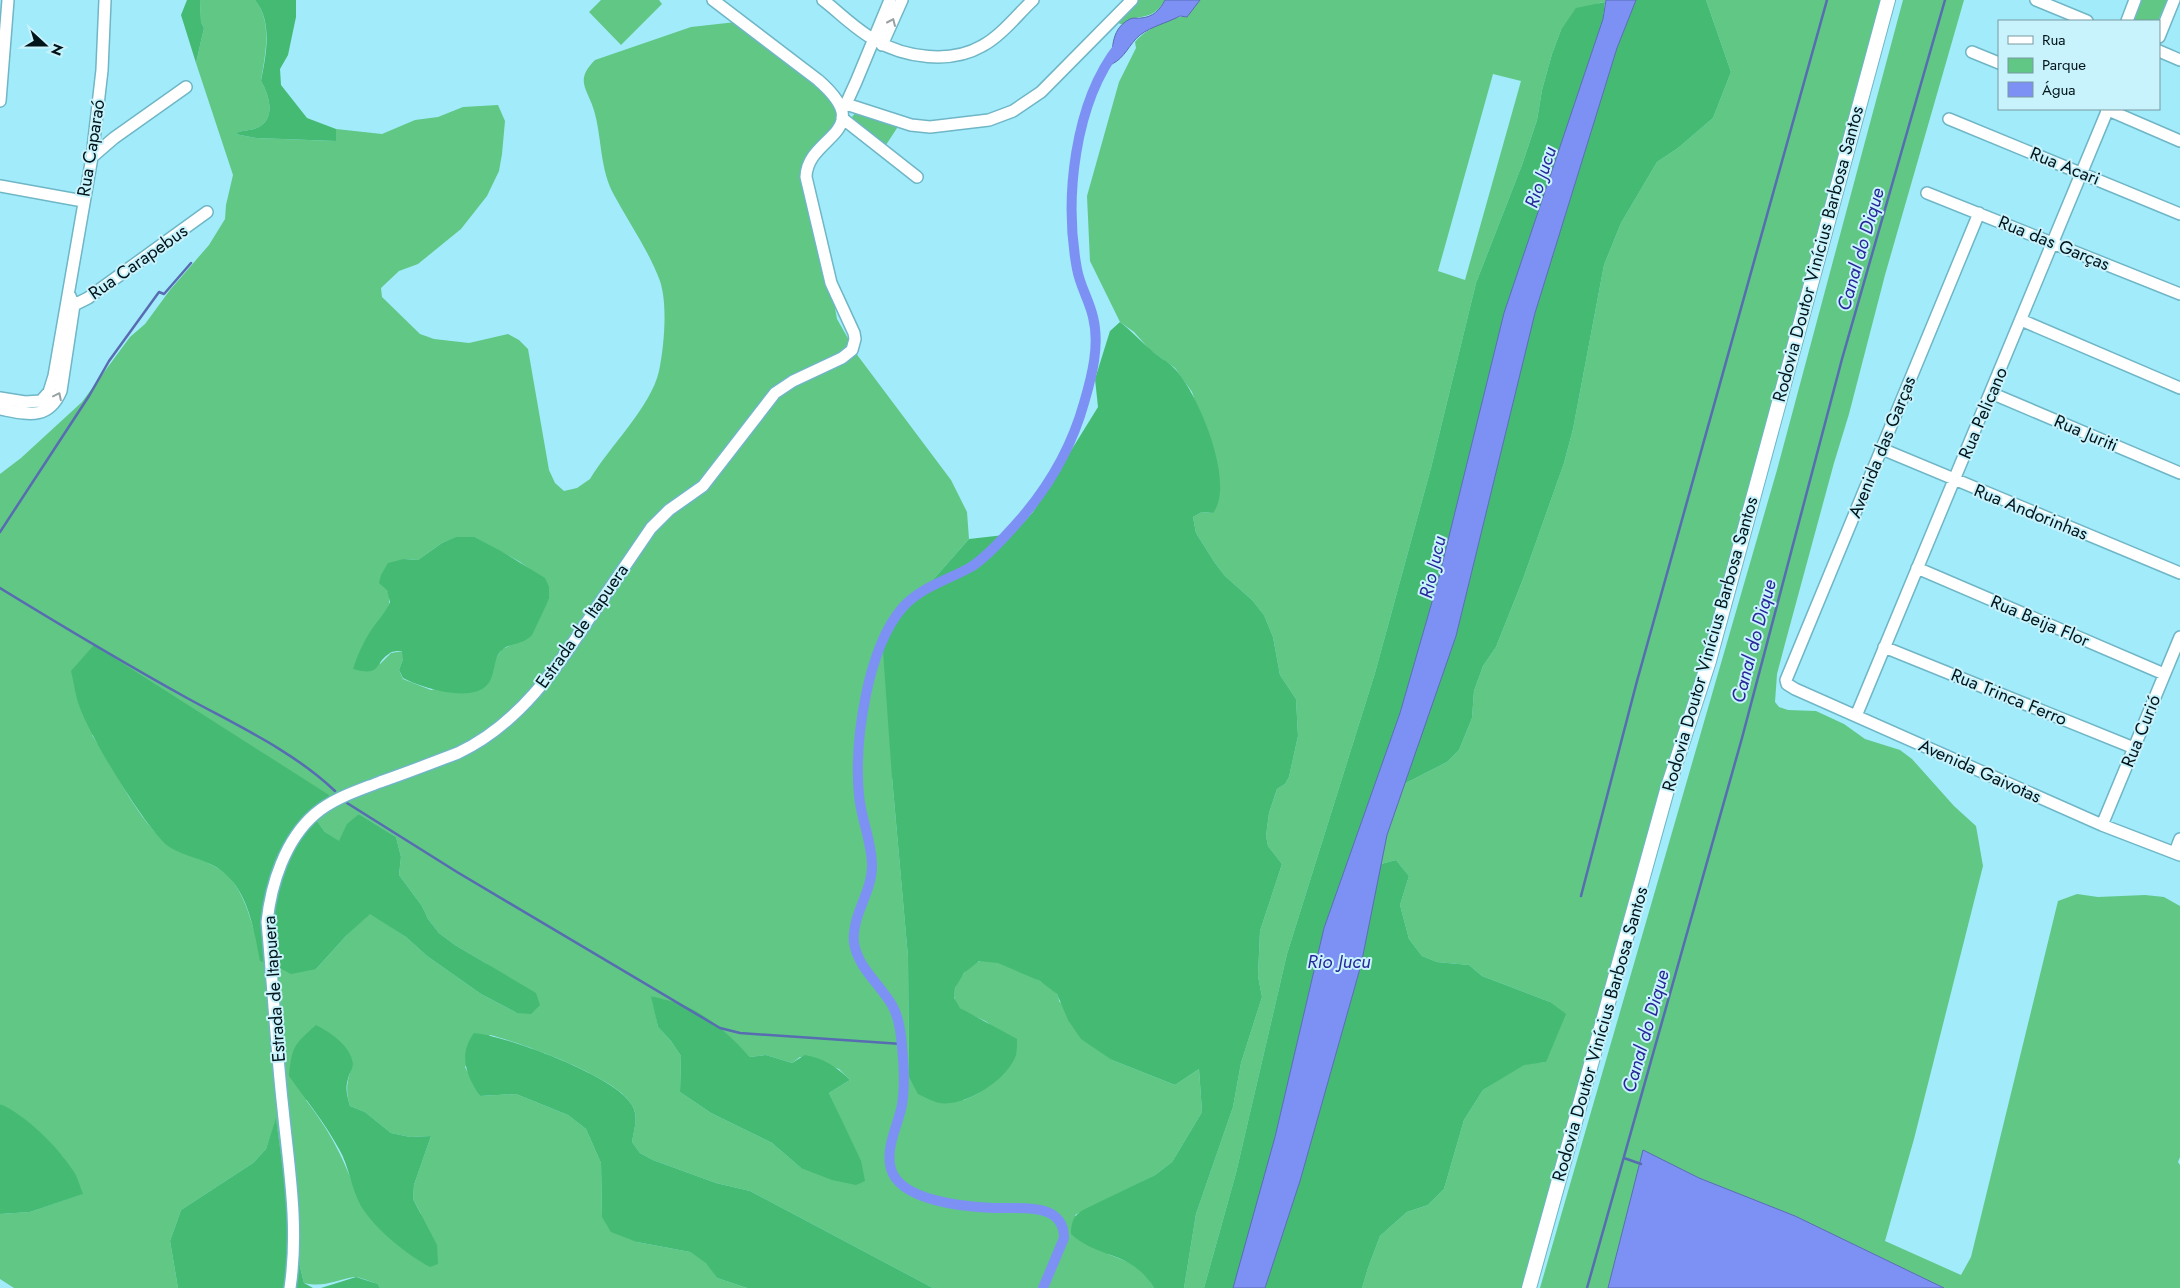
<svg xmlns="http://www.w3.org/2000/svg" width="2180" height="1288" viewBox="0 0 2180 1288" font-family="Jost,sans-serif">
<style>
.green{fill:#60c785;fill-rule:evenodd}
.forest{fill:#45ba73}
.water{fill:#7d91f4;stroke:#586cb2}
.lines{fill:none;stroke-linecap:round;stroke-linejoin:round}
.stream{stroke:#586cb2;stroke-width:2.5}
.canal{stroke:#7d91f4;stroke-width:10}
.minor-casing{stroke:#6fb6c6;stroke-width:14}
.major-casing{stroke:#6fb6c6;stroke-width:16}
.minor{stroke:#fff;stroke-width:11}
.major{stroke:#fff;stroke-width:14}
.oneway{stroke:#99a1a3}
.labels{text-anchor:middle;stroke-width:4;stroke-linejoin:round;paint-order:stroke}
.street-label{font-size:18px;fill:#001419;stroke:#c9f3fc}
.water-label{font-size:19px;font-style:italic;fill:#282799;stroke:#c9f3fc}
</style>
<rect width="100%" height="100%" fill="#a2ebfb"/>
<path class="green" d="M200,0h55c18,22 10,55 6,81 9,15 16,41 -7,48 -7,2 -12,1 -19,5l21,4 79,3 1,-12 46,5 33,-14 23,-3 25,-10 35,-2 7,16 -3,33 -3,17 -12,25 -26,33 -43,35 -19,7 -18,17 1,9 38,37 14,5 35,4 39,-9 11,6 9,9 21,121 6,13 9,8 13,-3 13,-9c19,-32 61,-72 69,-108 5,-24 9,-66 1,-90 -11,-30 -31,-58 -46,-86 -14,-26 -12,-54 -19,-81 -6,-25 -22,-32 0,-54l96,-33 45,-5 84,65 16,20 3,15 -31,38 29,159 21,37 93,124 16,32 2,27 -75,85 -2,153 16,180 1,120 55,23c20,-7 32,-20 45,-35 -6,-13 -10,-28 -18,-39 -7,-11 -43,-11 -36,-37 3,-10 15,-25 25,-28 15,-5 68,21 77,33 1,2 2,4 2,7l53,59 63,25 24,-16 3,43 -30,50 -17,13 -80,40 33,39 27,11 12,12 7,11h-221l-183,-97 -34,-8 -63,-23 -13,-7 -8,-11c2,-13 7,-26 0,-37 -15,-28 -111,-62 -142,-70l-25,32 15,29 36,-2 52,21 18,14 15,34 1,54 35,25 53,10 17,11 10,15 30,10h-367l-2,-4c-7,-2 -17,-7 -24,-7 -19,3 -30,11 -50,6l-13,-53 -15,-110 -10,29 -13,14 -72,47 -11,31 8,47h-164l-14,-9v-65l30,-2 52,-18 -19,-37 -36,-35 -27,-18v-630l21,-16 61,-56 48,-65 15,-13 25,-34 39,-45 16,-26 1,-14 7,-30 -37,-112 8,-35 -3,-6zM457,537h18l45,25 11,8 18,29c-9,16 -28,45 -47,50l-8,13 -3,15 -60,13 -28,-11 -4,-9 4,-11v-8l-12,2 -11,11 -9,-33c10,-11 24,-25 16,-41l17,-31 14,1 24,-17zM92,735l226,75 -1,11 8,11 14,10 20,-28 37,23 5,20 -2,18 23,31 6,13 11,14 16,12 32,19 30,49 -36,-19 -54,-38 -21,-19 -36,-24 -24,23 -30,33 -62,-39c-6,-20 -14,-46 -32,-59 -24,-17 -46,-15 -68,-40 -25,-28 -41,-65 -62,-96zM652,996l80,43 18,18 16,-2 26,8 8,-6 39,12 11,11 -21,13 22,49 -50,26 -29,-25 -61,-30 -31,-21 1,-36 -10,-15 -13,-14zM353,1064c-6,16 -8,26 -3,42l15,6 26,21 19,4 21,-1 -17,49 -1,14 8,15 -69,-32c-12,-32 -25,-54 -46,-82z
M601,0h58l3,4 -41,41 -32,-33z
M1128,0h37c-14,24 -26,11 -42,25l-14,-6z
M1200,0h406l-1,2 -6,1 -38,27 -9,24 -10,36 -5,30 -15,45 -46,118 -45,185 -56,205 -88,281 -51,219 -32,115h-20l12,-74 37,-107 8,-44 21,-66 -4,-21 2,-45 22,-67 -14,-18 -2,-10 3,-23 8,-24 8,-5 4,-7 9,-41 -2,-37 -16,-24 -7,-38 -9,-22 -12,-15 -27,-24 -10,-13 -19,-30 -3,-16 9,-5 11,1 -19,-115 -2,-6 -17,-24 -25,-18 -16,-18 -14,-10 -30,-61 -3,-65 32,-114 17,-34 -1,-6c8,-11 38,-28 52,-25zM1493,74l28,7 -56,199 -27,-9z
M1706,0h181l-125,466 -239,822h-161l6,-20 12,-32 27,-24 21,-7 16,-16 20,-69 19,-30 41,-26 22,-2 4,-60 -68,-26 -13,-11 -32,-3 -15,-6 -13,-17 -9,-34 9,-29 -13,-16 -15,4 6,-29 17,-51 43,-22 12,-12 13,-32 2,-27 9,-25 13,-19 27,-68 41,-116 9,-34 31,-164 17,-42 36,-61 21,-14 35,-30 18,-46z
M1903,0h61l-79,275 -36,139 -15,49 -48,177 -9,34 -2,28 4,5 9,3 28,1 28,13 21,15 35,11 12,9 42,47 22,20 7,40 -69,273 -29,102 76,34 10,-18 87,-356 19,-7 21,3 47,-2 19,2 16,9v251l-2,5 2,3v123h-236l-149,-72 -96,-38 -56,-27 -35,137h-68l237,-818z
M2142,0h25l-9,21h-24z
M856,112l43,13 -15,23 -29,-26 -3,-5z"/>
<path class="forest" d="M187,0h13l1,22 3,6 -8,35 -15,-48z
M255,0h41v17l-8,38 -8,14 1,16 26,33 29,11v12l-80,-3 -21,-4c6,-4 12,-3 19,-5 23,-7 16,-33 7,-48 5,-26 12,-59 -6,-81z
M1636,0h70l25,72 -18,46 -35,30 -21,14 -36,61 -17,42 -31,164 -9,34 -41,116 -27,68 -13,19 -9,25 -2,27 -13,32 -12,12 -43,22 52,-148 79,-323 82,-265z
M1605,2l-2,17 -99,294 -66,268 -38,132 -76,215 -49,209 -36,132 -6,19h-29l32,-115 51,-219 88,-281 56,-205 45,-185 46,-118 15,-45 5,-30 10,-36 9,-24 15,-22z
M1120,322c12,9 20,19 31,28 7,7 17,11 24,19 23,24 61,115 38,144l-11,-1 -9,5 3,16 19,30 10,13 27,24 12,15 9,22 7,38 16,24 2,37 -9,41 -4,7 -8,5 -8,24 -3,23 2,10 14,18 -22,67 -2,45 4,21 -21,66 -8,44 -37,107 -12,74h-30c-23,-38 -54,-28 -83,-54 0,-11 2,-18 12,-24l72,-35 17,-13 30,-50 -3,-43 -24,16 -63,-25 -31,-21 -13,-19 -11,-26 -17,-13 -42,-18 -19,-2 -15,12 -9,15 -1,10 6,10 57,31c0,5 0,11 -1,16 -8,24 -50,52 -76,48 -7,-1 -15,-6 -22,-9l-9,-17 -1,-120 -16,-180 -9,-126 11,-27 75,-85 44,-5 20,-22 65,-105 -3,-28 15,-48z
M456,537h19l26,14 44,27 4,9v12l-17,36c-9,10 -23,8 -30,15 -10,9 -6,26 -15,35 -16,18 -65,3 -84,-7l-4,-8 4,-11 -1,-8c-3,0 -9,0 -12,2 -17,11 -8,24 -37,16 4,-13 10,-26 17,-37 7,-11 15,-18 20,-30l-3,-12 -8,-7 2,-8 7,-12 16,-4 14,1 24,-17z
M94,645l235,150c-3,11 -11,12 -12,26l8,11 14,9 8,-17 12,-10 37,23 5,20 -2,18 23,31 6,13 11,14 16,12 81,48 4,12 -9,9 -14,-1 -36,-19 -54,-38 -21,-19 -36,-23 -24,22 -30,33 -25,5 -17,-9 -14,-4c-6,-30 -11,-68 -37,-89 -15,-13 -39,-15 -55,-26 -23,-18 -80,-113 -89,-141 -4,-11 -5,-23 -8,-34z
M1396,860l13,16 -9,29 9,34 13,17 15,6 32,3 13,11 68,26 16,12 -20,48 -22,3 -41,25 -19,30 -20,69 -16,16 -21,7 -27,24 -12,32 -6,20h-97l35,-107 61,-216 20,-101z
M651,996c10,3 21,5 30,8 27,11 50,32 69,53l16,-2 26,8 13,-8c18,3 32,12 45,25l-21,13 32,68 4,20 -9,4 -24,-5 -31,-12 -29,-25 -61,-30 -31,-21 1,-36 -10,-15 -13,-14z
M316,1025c14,7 35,21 37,39 0,4 -4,10 -5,15 -3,9 -1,17 2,27l15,6 26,21 19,4 21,-1 -17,49 -1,14 24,46 1,19 -8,3c-24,-13 -55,-38 -69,-61 -10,-18 -12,-40 -22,-57 -14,-26 -33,-49 -50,-73 3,-30 5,-31 27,-51z
M474,1033c33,3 142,43 158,72 7,12 2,24 0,37l8,11 13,7 63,23 34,8 183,97h-186l-30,-10 -11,-15 -16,-11 -53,-10 -26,-10 -9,-15 -1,-54 -15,-34 -18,-14 -52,-21 -36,2c-14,-21 -22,-41 -6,-63z
M0,1104c26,11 59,44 74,68 4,6 6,15 9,22l-53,18 -30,2z
M276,1118l15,112 13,53 9,5h-135l-8,-47 11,-31 72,-47 13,-14z
M356,1277l22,7 2,4h-59z"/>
<path class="water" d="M1165,0h35l-13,17 -7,-1c-13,7 -28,10 -40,19 -11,9 -15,23 -28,29 0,-18 0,-36 18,-45 3,-2 8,0 11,-1 12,-1 19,-8 24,-18z
M1606,0h30l-19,48 -82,265 -79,323 -69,199 -26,130 -61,216 -35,107h-32l42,-151 49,-209 76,-215 38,-132 66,-268 99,-294z
M1643,1150l56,28 96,38 149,72h-336z"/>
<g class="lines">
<path class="stream" d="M0,532l89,-136 20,-35 50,-69 5,2 27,-31
M0,588c62,38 124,75 187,110 51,28 106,53 148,93
M347,803l110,69 263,156 20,5 162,11
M1581,896l56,-215 190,-681
M1624,1158l17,6
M1587,1288l155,-550 100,-379 103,-359"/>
<path class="canal" d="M1043,1288l21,-50c0,-37 -45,-29 -70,-30 -29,-1 -94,-7 -103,-39 -6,-21 7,-44 11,-64 3,-19 2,-39 0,-58 -1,-15 -3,-30 -10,-42 -12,-21 -34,-37 -38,-62 -3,-27 18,-50 18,-77 0,-24 -11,-47 -13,-71 -5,-53 8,-147 44,-188 18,-20 45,-27 68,-40 14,-9 26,-22 37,-34 36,-38 62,-80 76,-130 8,-27 16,-58 9,-86 -4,-17 -13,-31 -16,-48 -13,-70 -3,-166 42,-223"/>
<defs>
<path id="minor" d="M823,0c17,13 33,30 52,40 30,18 76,24 107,6 19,-10 35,-31 51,-46
M2036,0l51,21
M2127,21l8,-21
M2159,37l15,-37
M882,45l20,-45
M2159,51l21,9
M1972,52l27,11
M0,101l8,-101
M846,104l65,21 19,2 59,-7 24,-9 28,-19 91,-92
M841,107l5,-3 10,-22 34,-82
M2106,109l74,32
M842,118l75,59
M1949,119l231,95
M92,157l22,-19 72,-51
M0,186l83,15
M1927,193l253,101
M1979,213l-193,467 1,4 8,5 307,136 78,30
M68,306l6,-1 14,-7 119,-86
M2021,320l159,68
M1991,393l189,80
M0,398l25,4 16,-1 8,-9 5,-16 38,-219 10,-87 3,-70
M0,409c27,5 48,12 61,-18l13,-86 -5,-11
M1882,449l298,124
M1917,568l247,106
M1884,647l250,101
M1856,716l252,-607
M2102,825l78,-188
M2175,852l5,-13
M290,1288c9,-61 -1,-119 -7,-179 -7,-62 -10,-125 -16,-187 4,-38 18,-82 48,-108 19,-16 42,-23 65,-32 26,-9 52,-19 78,-29 61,-29 97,-83 133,-137 20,-29 40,-59 60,-88l18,-18 34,-24 72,-93 18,-12 49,-23 10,-8 3,-11 -1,-6 -23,-50 -25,-106c1,-42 73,-44 12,-97l-105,-80"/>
<path id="major" d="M1529,1288l138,-498 42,-129 179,-661"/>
</defs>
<use href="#minor" class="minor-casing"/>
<use href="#major" class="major-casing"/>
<use href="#minor" class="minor"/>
<use href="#major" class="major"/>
</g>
<defs><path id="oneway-chevron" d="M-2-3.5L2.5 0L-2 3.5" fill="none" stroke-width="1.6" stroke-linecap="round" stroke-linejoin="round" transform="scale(1.25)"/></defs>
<g class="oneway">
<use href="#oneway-chevron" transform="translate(892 22) rotate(-66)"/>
<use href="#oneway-chevron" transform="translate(58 396) rotate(-64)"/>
</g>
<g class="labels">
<g class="street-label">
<text transform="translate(91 148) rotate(-81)" y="6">Rua Caparaó</text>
<text transform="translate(2065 166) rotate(22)" y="6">Rua Acari</text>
<text transform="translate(2054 243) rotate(22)" y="6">Rua das Garças</text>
<text transform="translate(1818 254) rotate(-75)" y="6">Rodovia Doutor Vinícius Barbosa Santos</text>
<text transform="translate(138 262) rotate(-35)" y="6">Rua Carapebus</text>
<text transform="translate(1983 413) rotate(-67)" y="6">Rua Pelicano</text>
<text transform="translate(2086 433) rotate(23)" y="6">Rua Juriti</text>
<text transform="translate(1882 447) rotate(-68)" y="6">Avenida das Garças</text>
<text transform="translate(2031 512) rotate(22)" y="6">Rua Andorinhas</text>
<text transform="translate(2040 621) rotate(23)" y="6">Rua Beija Flor</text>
<text transform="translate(582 626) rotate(-55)" y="6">Estrada de Itapuera</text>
<text transform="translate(1710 644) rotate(-74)" y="6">Rodovia Doutor Vinícius Barbosa Santos</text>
<text transform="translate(2009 697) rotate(22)" y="6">Rua Trinca Ferro</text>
<text transform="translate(2141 731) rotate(-68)" y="6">Rua Curió</text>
<text transform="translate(1980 771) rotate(24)" y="6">Avenida Gaivotas</text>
<text transform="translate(274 989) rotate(-94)" y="6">Estrada de Itapuera</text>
<text transform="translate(1600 1034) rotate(-74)" y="6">Rodovia Doutor Vinícius Barbosa Santos</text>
</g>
<g class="water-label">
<text transform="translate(1540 177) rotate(-72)" y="7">Rio Jucu</text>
<text transform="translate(1860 249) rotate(-74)" y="7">Canal do Dique</text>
<text transform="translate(1432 567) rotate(-77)" y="7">Rio Jucu</text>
<text transform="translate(1753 641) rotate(-75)" y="7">Canal do Dique</text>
<text x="1339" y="968">Rio Jucu</text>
<text transform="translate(1645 1031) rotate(-74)" y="7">Canal do Dique</text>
</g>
</g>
<rect x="1998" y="20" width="162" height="90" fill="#c9f3fc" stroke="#799aa1"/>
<rect x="2008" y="36" width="25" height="8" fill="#ffffff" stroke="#799aa1"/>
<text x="2042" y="45" font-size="15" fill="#001419">Rua</text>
<rect x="2008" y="58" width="25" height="15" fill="#60c785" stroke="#799aa1"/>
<text x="2042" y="70" font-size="15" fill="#001419">Parque</text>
<rect x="2008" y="82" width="25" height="15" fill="#7d91f4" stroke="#799aa1"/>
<text x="2042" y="95" font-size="15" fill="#001419">Água</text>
<g transform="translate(45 45) rotate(111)" stroke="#c9f3fc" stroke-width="4" paint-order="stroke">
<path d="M0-4L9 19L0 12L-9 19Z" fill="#001419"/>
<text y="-8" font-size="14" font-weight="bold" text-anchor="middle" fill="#001419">N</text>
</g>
</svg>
